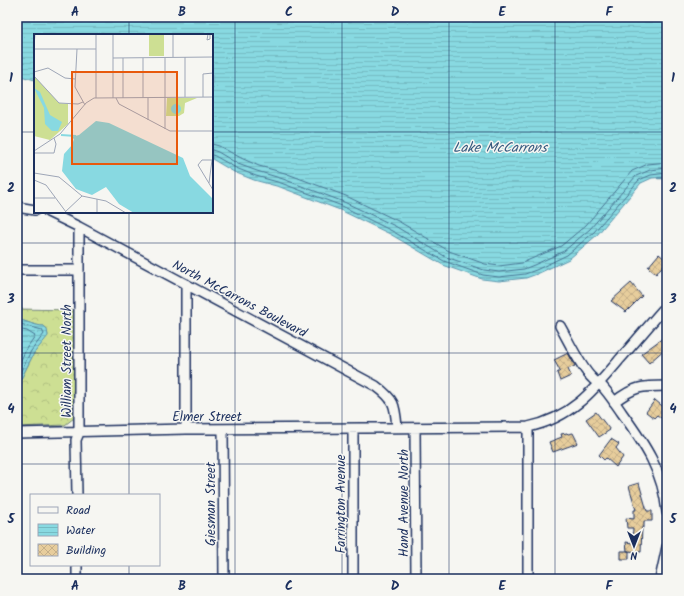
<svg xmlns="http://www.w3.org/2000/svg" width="684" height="596" viewBox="0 0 684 596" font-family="Kalam,sans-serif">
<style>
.forest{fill:url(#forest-crowns);stroke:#748778}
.water{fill:url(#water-rules);stroke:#5c95ad}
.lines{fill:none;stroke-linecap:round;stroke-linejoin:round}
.shore{stroke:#477392;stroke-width:1}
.stream{stroke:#5c95ad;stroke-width:2.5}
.building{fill:url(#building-cross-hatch);stroke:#1b2f5e}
.minor-casing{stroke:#1b2f5e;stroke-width:12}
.minor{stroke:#f6f6f2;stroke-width:9}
.grid{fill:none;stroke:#1b2f5e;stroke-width:1;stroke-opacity:0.55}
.labels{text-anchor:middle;stroke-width:3;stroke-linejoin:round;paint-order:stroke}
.street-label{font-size:13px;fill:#1b2f5e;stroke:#f6f6f2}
.water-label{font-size:14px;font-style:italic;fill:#365a7f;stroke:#f6f6f2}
.inset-river{fill:none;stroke:#88d9e1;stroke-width:2}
.inset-road{fill:none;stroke:#9ea6b7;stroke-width:1}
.view{fill:#e8590c;fill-opacity:0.15;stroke:#e8590c;stroke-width:2}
.inset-edge{fill:none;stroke:#1b2f5e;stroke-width:2}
.neatline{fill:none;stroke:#1b2f5e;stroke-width:1.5}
.grid-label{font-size:13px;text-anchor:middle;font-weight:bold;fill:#1b2f5e}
</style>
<defs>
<pattern id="forest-crowns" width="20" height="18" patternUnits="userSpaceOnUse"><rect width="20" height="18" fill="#cddf93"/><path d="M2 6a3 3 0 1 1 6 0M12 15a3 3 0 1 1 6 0" fill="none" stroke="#afc081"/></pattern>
<pattern id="water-rules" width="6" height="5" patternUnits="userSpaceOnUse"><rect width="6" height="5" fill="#88d9e1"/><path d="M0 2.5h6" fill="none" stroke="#75bbc3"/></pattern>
<pattern id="building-cross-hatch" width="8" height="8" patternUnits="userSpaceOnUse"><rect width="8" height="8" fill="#e7cd9c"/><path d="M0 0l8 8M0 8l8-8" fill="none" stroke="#c6b089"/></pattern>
</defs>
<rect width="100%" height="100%" fill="#f6f6f2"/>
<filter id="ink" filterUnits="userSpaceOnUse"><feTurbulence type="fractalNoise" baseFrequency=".025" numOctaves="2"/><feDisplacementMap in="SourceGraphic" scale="8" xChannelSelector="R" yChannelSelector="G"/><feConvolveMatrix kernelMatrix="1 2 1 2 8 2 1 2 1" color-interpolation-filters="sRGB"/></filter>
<g filter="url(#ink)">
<path class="forest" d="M17,309l57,1v108l-9,7 -48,2v-40l17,-34 14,-18 -4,-9c-9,0 -18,-5 -27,-7z"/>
<path class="water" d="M17,17h650v160l-15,1 -11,5 -44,52 -28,24 -32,15 -11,4 -27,3 -17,-2 -39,-14 -53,-31 -50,-24 -60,-23 -26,-7 -20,-8 -22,-13v-124h-177v45l-18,-5z
M17,319c9,2 18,7 27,7l3,3 1,7 -14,17 -17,34z"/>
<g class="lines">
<path class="shore" d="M212,144l7,2 22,12 18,8 26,7 61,23 52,25 51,30 36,13 14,2 23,-3 39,-17 25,-21 46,-54 16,-7 19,-2
M212,150l6,2 20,12 19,7 26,8 61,23 51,24 51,31 38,13 15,2 25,-3 10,-4 30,-14 26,-22 46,-53 14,-6 17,-2
M212,155l3,1 21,12 20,8 25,7 61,23 50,25 52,30 39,14 16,2 26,-3 11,-4 31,-15 27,-23 45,-52 12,-5 16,-2
M17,323l25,7 2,4 -13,17 -14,28
M17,329l10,2 8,5 -9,13 -9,20"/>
<path class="stream" d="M658,178h9"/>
</g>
<path class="building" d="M659,254l8,7 -11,13 -8,-7z
M631,283l11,13 -16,16 -15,-11z
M667,335v12l-18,16 -8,-9z
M568,353l7,13 -7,3 3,7 -11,5 -3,-8 3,-2 -6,-11z
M655,400l12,10v12l-10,-7 -3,3 -8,-6z
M596,412l14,18 -11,7 -13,-18z
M567,433l1,1 5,-1 5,10 -25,9 -4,-10 13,-5 -1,-3z
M611,439l8,5 -3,4 7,9 -7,10 -10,-9 -2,2 -5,-5z
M639,483l8,28h5v10h-8v6h-2l-1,25 -14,-1 -1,-9 6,1 1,-15h-6l-1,-10 8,1v-9h2l-7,-24z
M621,551h8v8h-8z"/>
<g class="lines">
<defs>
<path id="minor" d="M17,207l18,3
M48,212l31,15 297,159c19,14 19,19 21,41
M17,270h61
M560,326c8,14 21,42 32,52 2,3 5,4 8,6 8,8 15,19 22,29 23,32 41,58 45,99
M614,402c21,-16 27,-16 53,-16
M528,427v152
M415,428l1,151
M186,429v-145
M223,429l1,150
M353,429v150
M17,433l169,-4 342,-2c43,-9 65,-36 92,-68 16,-18 31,-36 47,-54
M77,495l-1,-55 3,-7v-206
M77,565v14
M660,579l7,-32"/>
</defs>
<use href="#minor" class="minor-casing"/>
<use href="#minor" class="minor"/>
</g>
</g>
<path class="grid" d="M129,17v18M235,17v562M342,17v562M449,17v562M555,17v562M17,132h18M212,132h455M129,212v283M17,243h650M17,353h650M17,464h650M129,565v14"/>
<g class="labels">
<g class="street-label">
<text transform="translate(240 298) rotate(28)" y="5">North McCarrons Boulevard</text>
<text transform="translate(66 361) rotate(-90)" y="5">William Street North</text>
<text x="207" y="421">Elmer Street</text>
<text transform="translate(403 503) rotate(-90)" y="5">Hand Avenue North</text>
<text transform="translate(210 504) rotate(-90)" y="5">Giesman Street</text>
<text transform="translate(340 504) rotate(-90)" y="5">Farrington Avenue</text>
</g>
<g class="water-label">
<text x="500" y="152">Lake McCarrons</text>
</g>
</g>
<g transform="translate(34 34)">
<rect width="179" height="179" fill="#f6f6f2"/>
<path d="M133,64h30l-12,5 -1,10 -5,3h-13z" fill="#cddf93"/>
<path d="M115,0h15v22h-15z" fill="#cddf93"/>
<path d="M0,42l25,27 9,1v20l-18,16 -16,-4z" fill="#cddf93"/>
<path d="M0,54l6,4 10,23 12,7 -4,9h-6l-7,-7 -1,-16zM137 75a5 5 0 1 1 10 0a5 5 0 1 1-10 0ZM62,87l13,2 74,35 7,18 23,23v14h-79l-15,-9 -13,-17 -14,8 -16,-6 -14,-18 2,-17 8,-9 2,-6 -3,-2 8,-2z" fill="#88d9e1"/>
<path class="inset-river" d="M27,101l15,1"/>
<path class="inset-road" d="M62,0v64M79,0v64M139,0v23M174,0l-1,6 3,-1v-4M0,12l1,-12M0,15h62M43,15l-2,38 10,18M151,23v40M79,24l100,-1M89,24v40M109,24v40M0,38l14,-4 17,10 10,1M0,42l25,27 19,1 5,-2M169,63v-23l10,-1M82,64l3,6 51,27h43M114,86v-22M131,95v-71M0,117l26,-17 26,-31 8,-5 119,-1M0,119h20l2,-9 -2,-6M179,126h-11l-4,5 15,25M0,139l25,4 23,19 24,5 20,12M0,146l12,5 20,27M175,149l3,-23M0,164h21M30,179l18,-17M63,179v-14"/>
<path class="view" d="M38,38h105v92h-105z"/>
<rect width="179" height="179" class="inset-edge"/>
</g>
<rect width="684" height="596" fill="none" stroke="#f6f6f2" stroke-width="44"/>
<rect x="30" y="494" width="130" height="72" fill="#f6f6f2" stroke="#9ea6b7"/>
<rect x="38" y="507" width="20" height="6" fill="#f6f6f2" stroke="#9ea6b7"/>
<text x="66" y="514" font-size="12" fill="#1b2f5e">Road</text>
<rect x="38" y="524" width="20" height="12" fill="url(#water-rules)" stroke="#9ea6b7"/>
<text x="66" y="534" font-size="12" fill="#1b2f5e">Water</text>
<rect x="38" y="544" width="20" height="12" fill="url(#building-cross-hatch)" stroke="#9ea6b7"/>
<text x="66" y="554" font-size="12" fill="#1b2f5e">Building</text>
<g transform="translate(634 546) rotate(180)" stroke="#f6f6f2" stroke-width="3" paint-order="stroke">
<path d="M0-3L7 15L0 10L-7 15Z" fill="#1b2f5e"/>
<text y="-6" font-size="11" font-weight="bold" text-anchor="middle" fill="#1b2f5e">N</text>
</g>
<rect x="22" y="22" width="640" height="552" class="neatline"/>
<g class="grid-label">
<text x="75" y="16">A</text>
<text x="182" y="16">B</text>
<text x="289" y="16">C</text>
<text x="395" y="16">D</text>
<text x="502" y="16">E</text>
<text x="609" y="16">F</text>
<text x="11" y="82">1</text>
<text x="673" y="82">1</text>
<text x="11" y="192">2</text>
<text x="673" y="192">2</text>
<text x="11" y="303">3</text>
<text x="673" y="303">3</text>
<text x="11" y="413">4</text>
<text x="673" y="413">4</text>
<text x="11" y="523">5</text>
<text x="673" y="523">5</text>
<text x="75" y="590">A</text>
<text x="182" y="590">B</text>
<text x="289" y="590">C</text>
<text x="395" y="590">D</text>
<text x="502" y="590">E</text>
<text x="609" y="590">F</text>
</g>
</svg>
